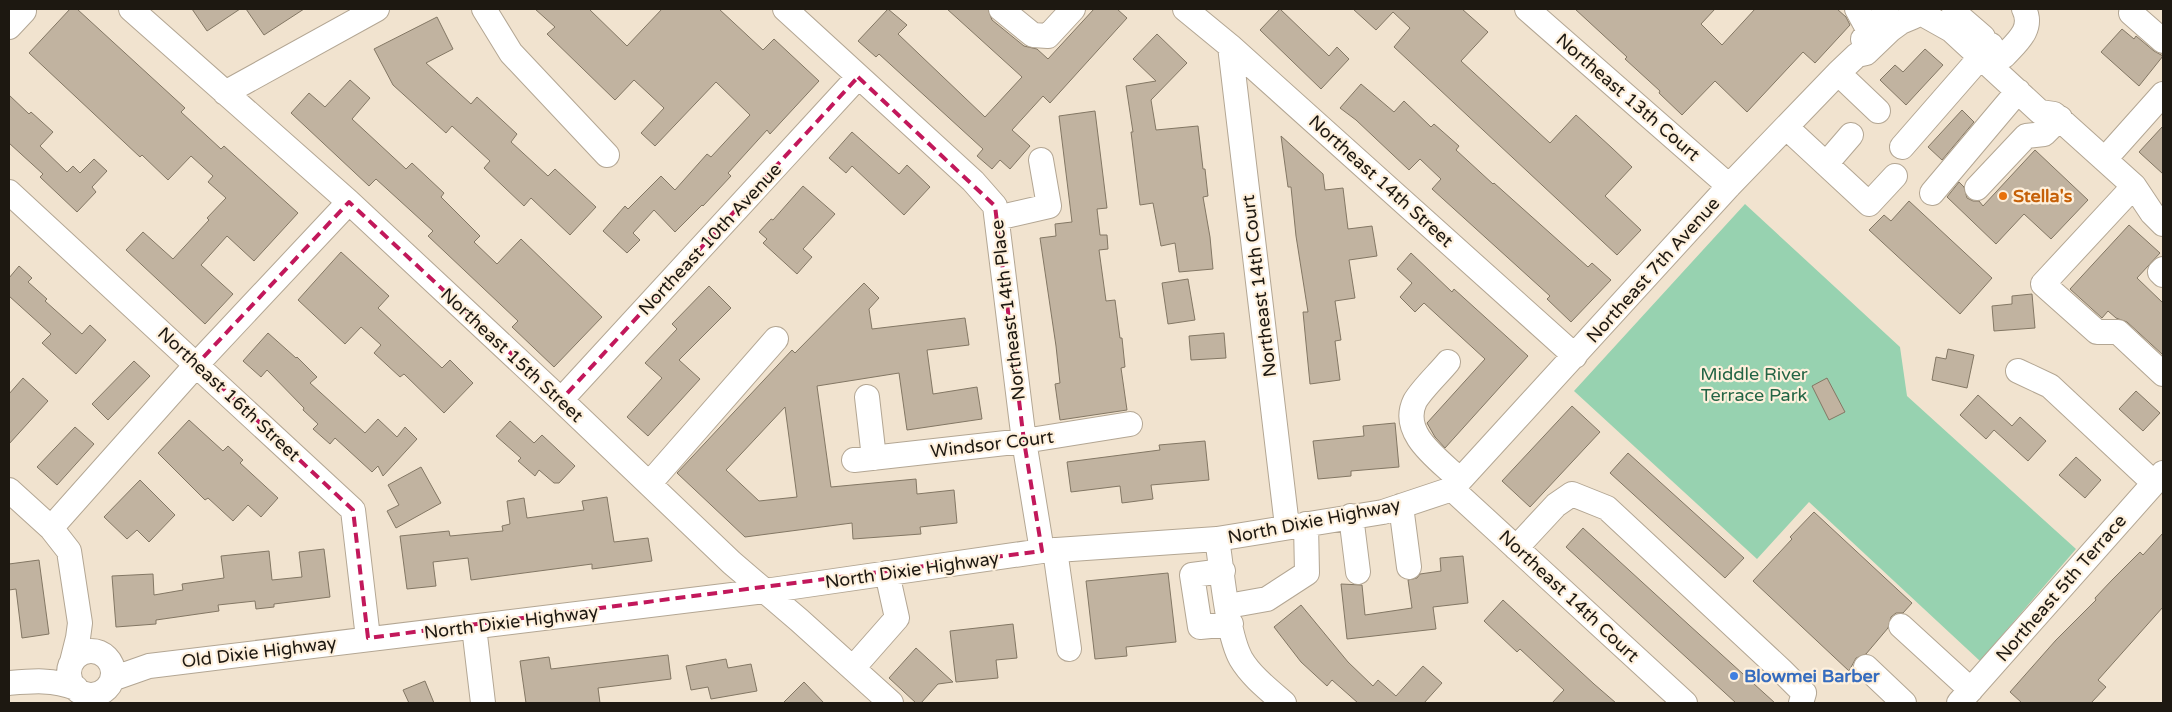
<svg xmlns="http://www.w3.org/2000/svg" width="2172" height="712" viewBox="0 0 2172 712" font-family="'Varela Round',sans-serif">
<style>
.green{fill:#97d2b0}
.building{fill:#c1b3a0;stroke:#837764;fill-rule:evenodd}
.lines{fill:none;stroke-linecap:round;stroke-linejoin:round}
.minor-casing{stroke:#b3a693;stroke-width:26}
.minor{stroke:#fff;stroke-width:24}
.marked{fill:none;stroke:#c2185b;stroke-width:4;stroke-dasharray:10 6;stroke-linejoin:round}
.food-dot{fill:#e8710a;stroke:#fef0dc;stroke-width:2}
.shop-dot{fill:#3f7fe0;stroke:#fef0dc;stroke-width:2}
.labels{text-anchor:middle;stroke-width:4.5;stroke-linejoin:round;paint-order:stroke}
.street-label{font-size:18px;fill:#1d1811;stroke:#fef0dc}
.food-label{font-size:18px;font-weight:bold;fill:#c56008;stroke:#fef0dc;text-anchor:start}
.park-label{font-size:18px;fill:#236545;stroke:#fef0dc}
.shop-label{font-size:18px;font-weight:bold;fill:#366cbe;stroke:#fef0dc;text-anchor:start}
</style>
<rect width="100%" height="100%" fill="#f1e3cf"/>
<path class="green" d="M1745,204l155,143 7,49 169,153 -96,112 -171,-159 -52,57 -183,-168z"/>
<path class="building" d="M70,9h7l108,99 -4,4 40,37 3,-3 74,67 -44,48 -27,-25 -26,29 32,29 -28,30 -79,-74 17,-18 30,27 36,-39 -2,-2 19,-20 -18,-16 5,-6 -22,-20 -23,24 -26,-25 -2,2 -111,-104z
M192,9h48l-33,22z
M246,9h58l-40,26z
M535,9h54l38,37 35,-37h57l44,41 11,-11 45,42 -49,53 -3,-4 -39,43 3,3 -28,30 -1,-1 -27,27 -21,-22 -21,23 7,7 -13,13 -24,-22 22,-25 3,3 33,-33 14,14 32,-36 4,3 39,-42 -34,-33 -61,64 -14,-13 23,-25 -30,-28 -19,20 -68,-66 8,-7z
M888,9l19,16 -9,9 87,83 37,-40 -75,-68h41l4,11 32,26 13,3 11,10 46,-50h23l10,9 -77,85 -7,-7 -31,34 18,16 -20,23 -10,-9 -8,9 -15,-13 6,-7 -104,-95 -3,3 -18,-16z
M1280,9l49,47 8,-9 12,12 -28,30 -61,-59z
M1353,9h109l26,23 -27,29 89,82 26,-28 36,33 20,19 -27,29 36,34 -24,25 -223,-208 16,-19 -17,-16 -17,18z
M1575,9h140l-14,15 21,21 33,-36h82l9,8 4,8 -35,38 -12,-11 -56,60 -32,-31 -33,34 -23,-22 1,-2 -35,-32 2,-2z
M437,17l16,32 -27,14 45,41 6,-7 40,37 -6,8 37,34 7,-7 41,38 -26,28 -39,-37 -7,8 -40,-38 6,-7 -38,-35 -6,7 -53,-48 -19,-36z
M2122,29l12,10 2,-3 18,15 9,5 -24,30 -38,-34z
M1157,34l30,29 -36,37 5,30 42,-4 5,43h2l3,27 -5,1 7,40 3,32 -34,3 -4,-29 -14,3 -8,-43 -13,2 -9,-73h2l-7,-46 30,-5 -23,-22z
M1925,49l18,16 -37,40 -26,-25 15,-15 8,7z
M350,80l20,18 -18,21 54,50 6,-6 32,30 -3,4 39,39 -6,6 23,22 24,-25 81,78 -48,50 -42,-40 6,-6 -90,-85 5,-5 -57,-52 -7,7 -78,-73 18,-20 16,14z
M1361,84l33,28 10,-11 27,26 3,-3 25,22 -3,4 37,34 1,-1 94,84 4,-4 19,17 -40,42 -24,-23 3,-3 -118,-107 9,-10 -21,-20 -11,11 -53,-50 -16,-12z
M9,95l20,19 2,-2 22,20 -13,14 27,26 6,-6 7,7 14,-14 13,12 -15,16 4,5 -19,20 -37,-35 3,-3 -34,-31z
M1962,110l12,12 -32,38 -14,-13z
M1095,111l12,97 -10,1 3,26h7l1,14 -9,1 7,51 9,-1 5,38h2l3,29 -4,1 6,42 -67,10 -5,-36 5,-1 -4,-37 -16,-108 16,-2 -1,-12 17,-2 -13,-106z
M2163,126v48l-24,-22z
M852,132l47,42 8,-9 23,22 -26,28 -52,-49 -6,7 -17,-15z
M1281,136l42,38 2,16 18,-2 5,41 24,-3 5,30 -28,4 6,38 -20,3 6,39 -6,1 5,39 -30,4 -7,-72h5l-12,-76 -5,-49h-3z
M2035,150l53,50 -37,39 -27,-25 -28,30 -49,-47 12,-15 5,5 3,11 6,3h6l4,5z
M803,186l32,28 -32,35 9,8 -15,17 -34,-31 4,-4 -8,-7 12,-13 2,1z
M1909,201l83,77 -32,36 -91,-84 15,-15 7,6z
M2129,225l31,28 -23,25 26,25v52l-36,-33 -11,-4 -8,-7 -6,7 -32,-29z
M341,252l48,44 -11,12 64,60 8,-8 23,23 -29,30 -40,-39 -4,3 -26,-24 7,-8 -20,-18 -16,17 -47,-44z
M1411,253l41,39 2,-3 74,67 -83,92 -10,-11 -8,-14 58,-64 -61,-56 -9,9 -15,-15 12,-14 -15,-14z
M19,266l13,12 -4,4 19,17 -2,2 37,33 8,-9 16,15 -30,34 -34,-31 9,-9 -42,-38v-18z
M1188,279l7,41 -27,4 -6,-41z
M864,283l15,15 -10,11 3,20 93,-11 4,27 -42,5 6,44 44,-7 5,32 -75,11 -8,-57 -82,13 14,101 85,-8 1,15 37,-4 3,33 -37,4 1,7 -68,5 -1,-16 -107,14 -68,-64 115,-123 3,3zM785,407l12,90 -38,4 -33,-31z
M709,286l22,22 -52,52 21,19 -52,57 -21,-19 35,-39 -17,-15 32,-34 -5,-5z
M2032,294l3,34 -41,3 -2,-25 20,-2v-8z
M268,333l28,25 1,-1 20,20 -7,6 55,50 13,-14 19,18 8,-10 12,12 -34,37 -5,-10 -6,6 -37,-34 -5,6 -17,-15 5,-5 -15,-14 1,-2 -37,-38 -6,7 -18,-16z
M1224,333l2,25 -35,2 -2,-24z
M1948,349l26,6 -7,33 -35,-8 4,-23 10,2z
M134,361l16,15 -42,44 -16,-16z
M23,378l25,23 -39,43v-50z
M1827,378l18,34 -16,8 -17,-34z
M2136,391l24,22 -17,18 -24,-22z
M1978,395l34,31 8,-9 26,24 -18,20 -34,-31 -8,9 -26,-24z
M1572,406l28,26 -70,75 -28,-26z
M189,420l34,31 5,-5 15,14 -3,3 38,35 -17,19 -13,-12 -15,16 -25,-23 -3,2 -47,-47z
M510,421l24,22 8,-8 33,31 -16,17h-5l-15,-13 -4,6 -17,-15 3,-3 -25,-22z
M1395,423l4,44 -48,4v5l-33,3 -5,-38 51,-5 -1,-10z
M75,427l19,17 -37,41 -20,-18z
M1205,441l4,39 -58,5 2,14 -31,4 -2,-17 -49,6 -4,-30 93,-12 -1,-5z
M1628,453l116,105 -19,20 -115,-105z
M2076,457l25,23 -16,18 -26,-23z
M421,467l20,36 -45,25 -9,-17 12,-6 -11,-20z
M140,480l35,35 -26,27 -12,-12 -10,9 -23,-22z
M607,497l7,45 34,-4 4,23 -60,8v-5l-121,16 -3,-22 -35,4 3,24 -29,3 -7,-53 49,-5 1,5 53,-5 -1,-5 8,-2 -3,-23 17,-3 3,20 57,-8 -2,-9z
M1814,512l98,91 -9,10h-7l-5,4 -3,11 -22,26 -10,4 -7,13 -96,-90 39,-42 -2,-2z
M1583,528l106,97 86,78h-39l-170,-156z
M2163,533v74l-65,73 8,7 -15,16h-69l-12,-11 46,-52 40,-40 -1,-2 17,-18 28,-28 3,3z
M324,549l6,48 -56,7v3l-18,2 -1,-8 -37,4 1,6 -63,9v4l-40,3 -4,-51 41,-2 1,21 29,-5 -1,-6 42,-6 -3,-22 48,-5 3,29 30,-3 -3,-25z
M1463,556l5,47 -35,4 3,22 -89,10 -6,-55 21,1 3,30 47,-7 -4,-28 9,-2 3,-4 21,-3 -1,-13z
M39,560l10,74 -27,4 -6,-49 -7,1v-26z
M1168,573l8,69 -50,5 1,9 -32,3 -9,-78z
M1503,600l91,84 22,19h-64l12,-13 -44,-41 -3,3 -33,-31z
M1301,605l47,57 25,24 5,-6 18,16 27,-30 19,17 -18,20h-66l-26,-23 -5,6 -26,-24 -27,-35z
M1013,624l4,34 -21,2 2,18 -42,4 -6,-51z
M916,648l37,34 -15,2 -17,19h-5l-27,-25z
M668,655l3,24 -73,9 2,15h-74l-6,-42 29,-4 2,12z
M726,659l2,9 23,-4 6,27 -46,8 -3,-12 -17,3 -5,-24z
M425,681l9,22h-25l-6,-13z
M804,682l20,21h-41z"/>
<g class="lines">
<defs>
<path id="minor" d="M131,9l218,193 212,198 171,163 67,57 92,83
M484,9l27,44 96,102
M785,9l188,172 22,25 29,235 18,110
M1001,9l32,26 15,1 25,-27
M1185,9l45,37 345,310
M1527,9l202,177
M1857,9l12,22
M1954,9l7,9 22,19
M2131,13l32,28
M1926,16l25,14 89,82 14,2 80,72 18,27 11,11
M9,27l15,-16 -3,-2
M1863,39l17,-19 6,-11
M1230,46l57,480
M2004,56c13,-14 30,-27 20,-47
M1838,73l40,38
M225,93l152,-84
M1786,127l83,77 26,-28
M1902,147l89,-102
M2105,159l58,-65
M1826,164l25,-29
M2134,186l-91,98 54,48h21l45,42
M1977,188l49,-52 18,-2 16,-16
M9,192l344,318 15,128
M1932,193l86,-102
M997,218l52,-12 -8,-46
M2163,269l-3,3 3,3
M1448,362c-9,11 -26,27 -33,39 -16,33 25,59 45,79
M2018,371l32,15 104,97
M867,397l7,61
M561,400l297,-323
M854,460l170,-19 106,-17
M649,484l127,-145
M1452,489l233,214
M9,490l42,38 18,23 11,72 -2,15 -6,24
M1401,506l8,61
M1351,516l7,56
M51,528l146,-164 152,-162
M1217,539c5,31 10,95 24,120 10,17 28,31 43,44
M1516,548l40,-43 16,-11 35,14 174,162 23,23 -3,10
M1055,550l14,99
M1223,571l-31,4 8,52 31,-3
M1228,606l39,-7 40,-26 -1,-49
M1901,626l70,64
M474,627l9,76
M69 673a22 22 0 1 1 44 0a22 22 0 1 1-44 0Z
M1866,667l38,36
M853,668l44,-50 -10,-45
M112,679l37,-13 616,-75 277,-40 175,-12 166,-27 69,-23 277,-303 109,-113 19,-18 9,-2 24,-23 11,-8 12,-5
M9,683c23,-2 44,-4 67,5
M1959,703l204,-230"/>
</defs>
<use href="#minor" class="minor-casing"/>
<use href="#minor" class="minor"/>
</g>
<path class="marked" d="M858,77l137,129 29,235 18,110 -674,87 -15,-128 -156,-146 152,-162 212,198z"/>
<circle class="food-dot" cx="2003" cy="196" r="5"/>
<circle class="shop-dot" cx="1734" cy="676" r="5"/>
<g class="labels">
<g class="street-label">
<text transform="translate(1628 97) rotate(41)" y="6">Northeast 13th Court</text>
<text transform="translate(1381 181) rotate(42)" y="6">Northeast 14th Street</text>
<text transform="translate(710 239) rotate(-47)" y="6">Northeast 10th Avenue</text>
<text transform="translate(1653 270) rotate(-48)" y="6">Northeast 7th Avenue</text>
<text transform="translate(1259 286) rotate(-97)" y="6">Northeast 14th Court</text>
<text transform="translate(1008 310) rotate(-97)" y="6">Northeast 14th Place</text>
<text transform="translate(512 355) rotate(43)" y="6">Northeast 15th Street</text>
<text transform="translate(229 394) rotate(43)" y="6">Northeast 16th Street</text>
<text transform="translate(992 444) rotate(-7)" y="6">Windsor Court</text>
<text transform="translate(1314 521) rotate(-11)" y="6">North Dixie Highway</text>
<text transform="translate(912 570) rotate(-8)" y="6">North Dixie Highway</text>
<text transform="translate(2061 588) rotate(-49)" y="6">Northeast 5th Terrace</text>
<text transform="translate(1569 596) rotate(43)" y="6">Northeast 14th Court</text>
<text transform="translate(511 622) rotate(-7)" y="6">North Dixie Highway</text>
<text transform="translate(259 652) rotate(-7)" y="6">Old Dixie Highway</text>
</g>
<g class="food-label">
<text x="2013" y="202">Stella's</text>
</g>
<g class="park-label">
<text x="1754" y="380">Middle River<tspan x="1754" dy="21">Terrace Park</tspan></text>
</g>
<g class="shop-label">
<text x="1744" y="682">Blowmei Barber</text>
</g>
</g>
<rect width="2172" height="712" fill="none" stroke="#1d1811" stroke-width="20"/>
</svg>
